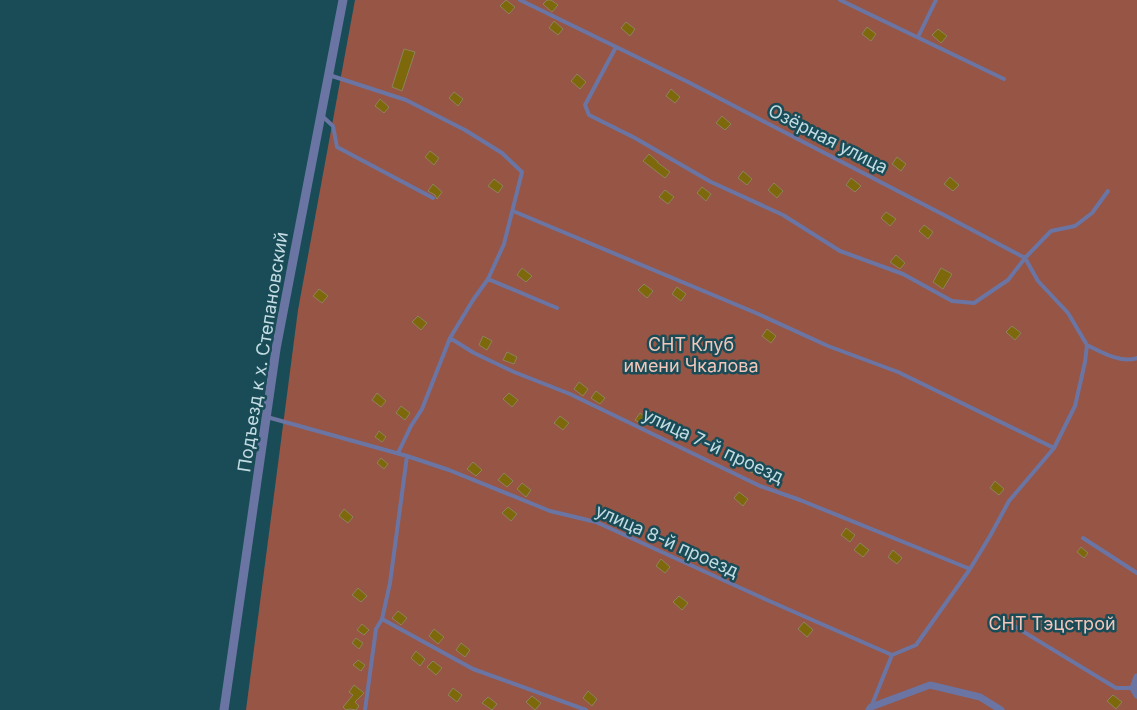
<svg xmlns="http://www.w3.org/2000/svg" width="1137" height="710" viewBox="0 0 1137 710" font-family="Inter,sans-serif">
<style>
.green{fill:#965545}
.building{fill:#7d680c;stroke:#8d835c}
.lines{fill:none;stroke-linecap:round;stroke-linejoin:round}
.service{stroke:#6b75a4;stroke-width:4}
.minor{stroke:#6b75a4;stroke-width:7}
.tertiary{stroke:#6b75a4;stroke-width:9}
.labels{text-anchor:middle;stroke-width:5;stroke-linejoin:round;paint-order:stroke}
.street-label{font-size:18px;fill:#c3dbe2;stroke:#194c57}
.park-label{font-size:18px;fill:#f2c6ba;stroke:#194c57}
</style>
<rect width="100%" height="100%" fill="#194c57"/>
<path class="green" d="M355,0h782v710h-891l52,-400z"/>
<path class="building" d="M506,0l9,7 -6,7 -9,-8z
M547,0h4l7,5 -6,7 -9,-8z
M554,21l9,8 -5,6 -9,-7z
M626,22l9,7 -5,7 -9,-8z
M867,27l9,7 -5,7 -9,-7z
M938,29l9,7 -6,7 -9,-8z
M404,49l11,3 -13,39 -10,-4z
M577,74l9,8 -6,7 -9,-8z
M671,89l9,8 -5,6 -9,-7z
M454,92l9,7 -5,7 -9,-8z
M380,99l9,8 -5,6 -9,-7z
M722,116l9,8 -6,6 -9,-7z
M430,151l9,7 -5,7 -9,-8z
M649,154l9,8h-1l13,10 -5,6 -22,-17z
M897,157l9,7 -5,7 -9,-7z
M743,171l9,8 -5,6 -9,-7z
M950,177l9,8 -6,6 -9,-7z
M851,178l10,8 -6,6 -9,-7z
M494,179l9,7 -5,7 -10,-7z
M774,183l9,8 -6,7 -9,-8z
M433,184l9,8 -5,7 -2,-4 -7,-4z
M702,187l9,7 -5,7 -9,-8z
M665,190l9,7 -6,7 -9,-7z
M886,212l10,7 -6,7 -9,-8z
M924,225l9,7 -5,7 -9,-8z
M896,255l9,8 -5,6 -10,-7z
M522,268l10,8 -6,6 -9,-7z
M941,268l11,6 -9,15 -10,-7z
M644,284l9,7 -6,7 -9,-8z
M677,287l9,7 -5,7 -9,-7z
M319,289l9,7 -6,7 -9,-7z
M418,316l9,7 -6,7 -9,-8z
M1012,326l9,7 -6,7 -9,-8z
M767,329l9,7 -5,7 -9,-7z
M483,336l9,5 -5,9 -8,-5z
M507,352l10,5 -3,7 -11,-4z
M579,382l9,7 -5,7 -9,-7z
M596,391l9,7 -5,6 -9,-6z
M377,393l9,8 -5,6 -9,-7z
M509,393l9,7 -6,7 -9,-8z
M401,406l9,7 -5,7 -9,-7z
M640,413l9,7 -4,6 -10,-6z
M560,416l9,7 -6,7 -9,-7z
M379,431l7,6 -4,5 -7,-5z
M381,458l7,6 -4,5 -7,-6z
M473,462l9,8 -6,6 -9,-7z
M749,462l7,6 -4,5 -7,-5z
M504,473l9,8 -6,6 -9,-7z
M995,481l9,8 -5,6 -9,-7z
M522,483l9,7 -5,7 -9,-8z
M739,492l9,7 -5,7 -9,-8z
M508,507l9,7 -6,7 -9,-8z
M344,509l9,8 -5,6 -9,-7z
M846,528l9,7 -5,7 -9,-7z
M860,543l9,7 -6,7 -9,-7z
M1081,547l7,6 -4,5 -7,-6z
M893,550l9,8 -5,6 -9,-7z
M661,559l9,8 -5,6 -9,-7z
M358,588l9,8 -6,6 -9,-7z
M679,596l9,7 -6,7 -9,-8z
M398,611l9,7 -6,7 -9,-7z
M804,622l9,8 -6,7 -9,-8z
M362,624l7,6 -5,5 -7,-5z
M434,629l10,8 -6,7 -9,-8z
M356,638l7,5 -4,6 -7,-6z
M461,643l9,7 -5,7 -9,-7z
M416,651l9,8 -5,7 -9,-8z
M358,660l7,5 -4,6 -8,-6z
M433,661l9,7 -6,7 -9,-8z
M354,685l10,8 -9,9 4,4 -3,4 -6,-1 -4,1 -3,-3 10,-12 -4,-3z
M453,688l9,7 -5,7 -9,-7z
M588,691l9,8 -5,7 -9,-8z
M1113,695l9,7 -6,7 -9,-8z
M532,696l9,7 -6,7 -9,-8z
M488,697l9,7 -5,6 -10,-7z"/>
<g class="lines">
<path class="service" d="M520,0l168,82 256,133 81,43 13,23 30,32 19,32
M840,0l164,79
M918,37l18,-37
M616,47l-31,58 4,10 46,23 76,44 72,33 57,36 63,23 49,27 22,2 34,-23 17,-22 26,-27 24,-5 17,-13 16,-22
M329,75l77,25 59,30 37,23 20,19 -18,72 -16,35 -15,21 -23,38 -28,71 -11,17 -13,27
M321,115l12,11 4,21 96,51
M513,211l243,102 72,33 70,26 156,76
M488,279l69,29
M450,338l24,15 40,19 56,22 190,92 40,14 170,69
M267,417l140,39 42,14 101,41 46,11 171,78 125,55
M1083,538l54,35
M382,619l91,50 113,41
M1009,623l107,65h17
M871,707l21,-52 24,-10 54,-76 20,-33 19,-35 45,-53 21,-42 10,-44 2,-17c14,7 35,19 50,13
M365,710l11,-81 6,-10 8,-36 17,-127"/>
<path class="minor" d="M1137,677l-4,11 4,7
M869,710l2,-3 59,-22 50,12 21,13"/>
<path class="tertiary" d="M224,710l52,-361 67,-349"/>
</g>
<g class="labels">
<g class="street-label">
<text transform="translate(828 139) rotate(27)" y="6">Озёрная улица</text>
<text transform="translate(263 352) rotate(-81)" y="6">Подъезд к х. Степановский</text>
<text transform="translate(713 446) rotate(25)" y="6">улица 7-й проезд</text>
<text transform="translate(667 541) rotate(24)" y="6">улица 8-й проезд</text>
</g>
<g class="park-label">
<text x="691" y="351">СНТ Клуб<tspan x="691" dy="21">имени Чкалова</tspan></text>
<text x="1052" y="630">СНТ Тэцстрой</text>
</g>
</g>
</svg>
